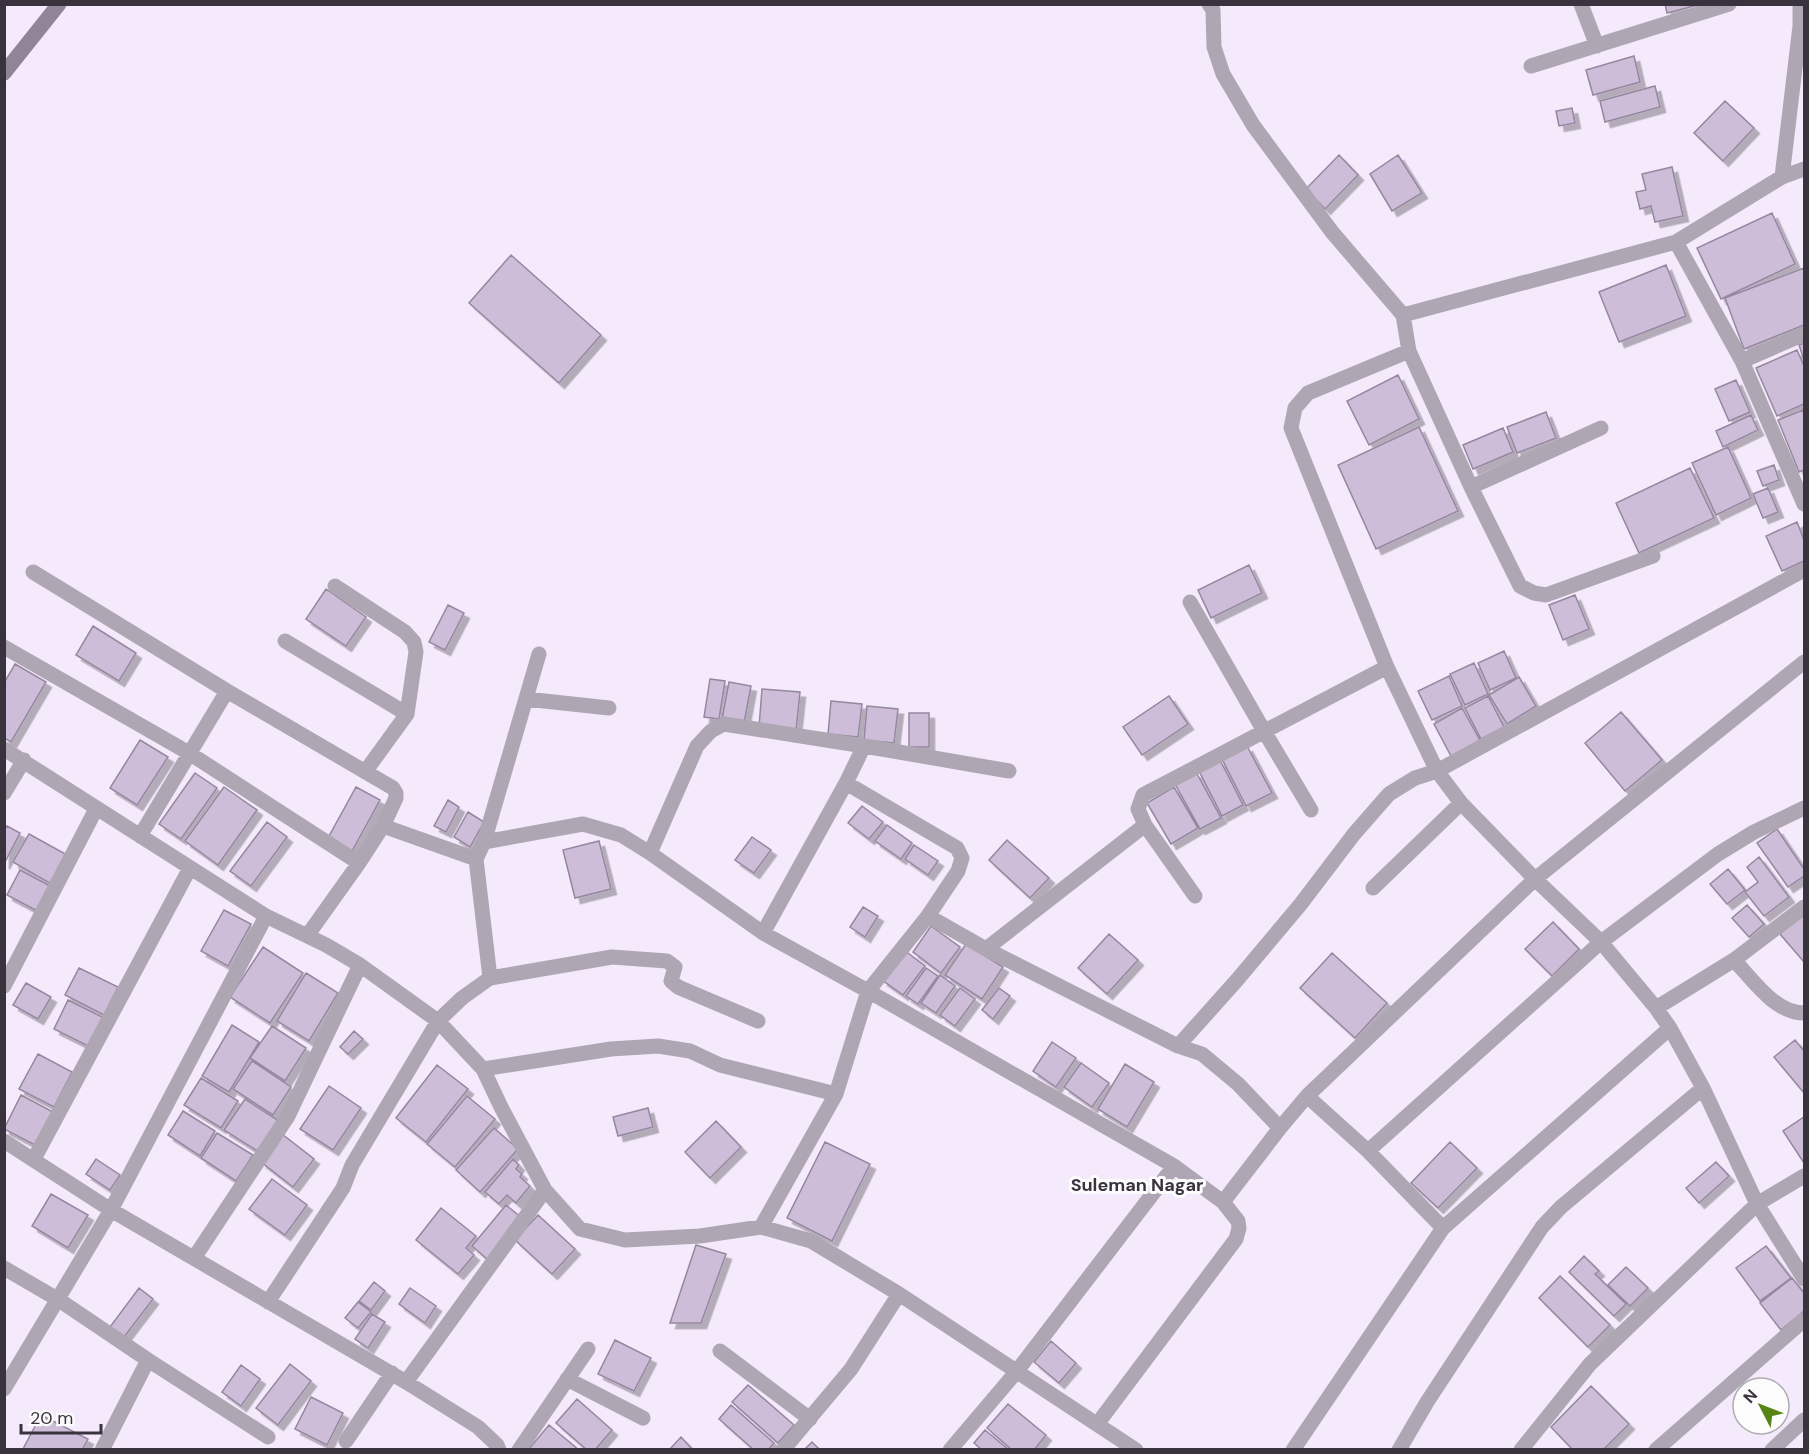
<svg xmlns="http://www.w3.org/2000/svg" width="1809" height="1454" viewBox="0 0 1809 1454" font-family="'DM Sans',sans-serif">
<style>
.building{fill:#cdbdd8;stroke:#9687a0;stroke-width:1.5;filter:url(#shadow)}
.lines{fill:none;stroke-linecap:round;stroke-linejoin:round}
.street{stroke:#aea7b3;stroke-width:15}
.secondary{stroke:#8f8596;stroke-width:15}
.labels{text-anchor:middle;stroke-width:6;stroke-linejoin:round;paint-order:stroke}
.neighbourhood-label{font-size:18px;font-weight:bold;fill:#39333e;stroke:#fcfcfc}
</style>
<defs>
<filter id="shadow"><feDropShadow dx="5.5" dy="5.5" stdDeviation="0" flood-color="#0004"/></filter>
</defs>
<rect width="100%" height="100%" fill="#f4eafb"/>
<path class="building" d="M1665,4h37l-35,9z
M1634,56l6,26 -47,13 -7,-25z
M1655,86l5,21 -55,15 -5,-21z
M1725,101l29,27 -31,33 -29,-28z
M1572,108l3,15 -16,3 -3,-15z
M1339,155l19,20 -33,34 -19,-20z
M1398,155l24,38 -30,18 -22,-37z
M1672,167l11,49 -28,6 -4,-16 -11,3 -4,-17 10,-2 -4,-16z
M1772,213l23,51 -74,35 -24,-51z
M511,255l90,80 -42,48 -90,-80z
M1666,265l20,51 -67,26 -20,-50z
M1804,268v57l-60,24 -19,-51z
M1804,343v17l-5,-15z
M1797,350l7,16v38l-27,12 -21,-48z
M1398,375l21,44 -50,26 -22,-44z
M1736,380l14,32 -21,9 -14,-32z
M1803,410l1,5v55l-5,2 -21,-52z
M1546,412l10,26 -39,15 -10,-26z
M1751,415l7,15 -35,17 -7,-16z
M1419,427l39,84 -82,38 -38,-84z
M1503,428l10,24 -40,17 -10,-24z
M1728,447l23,51 -35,17 -24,-52z
M1774,465l5,15 -16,6 -6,-15z
M1690,468l24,50 -75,35 -23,-50z
M1768,488l10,24 -15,6 -10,-24z
M1797,522l7,18v21l-22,10 -16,-35z
M1249,565l13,28 -51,25 -13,-28z
M326,589l40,28 -20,29 -40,-27z
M1575,595l14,34 -26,11 -14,-35z
M448,605l16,8 -19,37 -16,-8z
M93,626l43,27 -17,28 -43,-26z
M1504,651l12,27 -26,12 -12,-27z
M1474,663l14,31 -23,11 -15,-31z
M15,664l31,18 -35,60 -7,-4v-55z
M1449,676l13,30 -30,14 -14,-29z
M1519,677l17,29 -29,18 -18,-29z
M710,679l15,2 -6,38 -15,-2z
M729,682l22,4 -7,37 -22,-4z
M762,689l38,3 -4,38 -37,-3z
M1169,696l19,28 -46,31 -19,-28z
M1488,696l16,31 -23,12 -16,-31z
M831,701l31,3 -4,33 -30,-3z
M867,706l31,3 -4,34 -30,-3z
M1462,708l19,34 -29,16 -18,-34z
M1621,712l41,48 -37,31 -40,-48z
M909,713h20v34h-20z
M140,740l28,17 -31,48 -27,-17z
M1247,746l25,47 -26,13 -24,-47z
M1220,760l23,45 -21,11 -23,-45z
M1196,772l25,46 -21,11 -25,-45z
M195,773l22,15 -36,51 -22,-15z
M224,787l33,23 -39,55 -33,-24z
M356,787l24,13 -28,51 -24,-13z
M1174,787l24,41 -27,16 -24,-41z
M448,800l11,7 -13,25 -12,-6z
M862,806l21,16 -14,17 -21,-16z
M468,812l16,10 -14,25 -16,-10z
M267,822l20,15 -36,49 -21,-15z
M887,825l25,18 -11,16 -26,-18z
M7,826l13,7 -16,31v-34z
M1777,829l27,40v7l-16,11 -31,-44z
M29,834l40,22 -16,29 -40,-23z
M752,837l19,13 -17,23 -19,-13z
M1007,840l42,38 -19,20 -41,-38z
M599,841l12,48 -36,9 -12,-48z
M914,845l24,16 -10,14 -23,-16z
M1759,857l30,40 -25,19 -19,-24 13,-10 -11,-15z
M1728,869l17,21 -18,14 -17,-20z
M20,870l32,17 -13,25 -32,-17z
M1747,905l17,19 -15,13 -17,-19z
M863,907l15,9 -13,21 -15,-10z
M224,910l27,14 -23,42 -27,-15z
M1803,914l1,2v46l-24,-28z
M1553,922l26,27 -27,27 -27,-27z
M931,926l29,21 -19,26 -28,-21z
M1109,934l29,26 -31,34 -29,-26z
M966,944l37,23 -21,32 -37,-24z
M263,947l40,26 -33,50 -40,-26z
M904,950l21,16 -22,29 -21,-15z
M1332,953l55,50 -32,35 -55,-50z
M79,968l39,19 -14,28 -39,-20z
M926,968l12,8 -20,28 -12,-8z
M306,973l32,20 -29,48 -32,-20z
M940,975l15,11 -19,27 -15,-10z
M26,983l25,14 -13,22 -25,-14z
M960,988l15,11 -20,27 -15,-11z
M999,988l11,8 -17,23 -11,-9z
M68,1000l36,18 -14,29 -36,-18z
M232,1025l27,17 -30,50 -27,-16z
M272,1026l34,22 -21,33 -35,-23z
M354,1031l9,8 -15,15 -8,-7z
M1795,1040l9,11v42l-30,-36z
M1052,1042l24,16 -20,29 -23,-16z
M38,1054l34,18 -18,35 -35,-18z
M252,1061l39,26 -18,28 -40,-26z
M1081,1063l28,20 -17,24 -28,-20z
M1125,1064l29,18 -27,45 -29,-18z
M437,1065l31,24 -42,53 -30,-24z
M201,1078l37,23 -17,27 -37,-23z
M329,1086l32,22 -28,42 -33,-21z
M21,1095l32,17 -18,33 -31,-16z
M467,1096l28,23 -40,48 -28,-23z
M245,1099l34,22 -20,31 -35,-22z
M648,1108l5,19 -35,9 -5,-19z
M183,1111l32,20 -15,25 -32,-21z
M1804,1117v46l-21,-32z
M716,1121l25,26 -31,31 -25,-26z
M494,1128l24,21 -38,43 -24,-22z
M217,1133l36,22 -17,26 -35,-23z
M282,1134l32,25 -21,28 -32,-25z
M825,1142l45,22 -38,77 -45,-23z
M1450,1142l27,26 -39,40 -27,-25z
M96,1159l24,16 -10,15 -24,-16z
M513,1159l6,6 -3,4 6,5 -2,3 10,9 -14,17 -9,-8 -8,9 -14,-12z
M1716,1162l13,14 -30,27 -13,-15z
M272,1179l35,26 -22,30 -36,-26z
M51,1194l37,21 -20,33 -36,-22z
M506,1205l16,13 -35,41 -15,-13z
M441,1208l35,28 -10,12 8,7 -16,19 -42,-34z
M538,1215l37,34 -23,25 -37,-34z
M696,1245l30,9 -25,69h-31z
M1766,1246l25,32 -31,23 -24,-33z
M1584,1256l15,15 -4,3 31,30 -12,12 -45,-44z
M1626,1267l22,21 -18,18 -22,-21z
M1560,1276l50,49 -22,22 -49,-49z
M1792,1278l12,15v18l-23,19 -21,-27z
M374,1282l11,9 -14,19 -12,-9z
M139,1288l14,11 -29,38 -14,-10z
M410,1288l26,18 -11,17 -26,-19z
M358,1302l13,10 -13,16 -13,-10z
M372,1314l13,8 -17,26 -13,-9z
M615,1340l36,18 -17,33 -36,-17z
M1051,1341l25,22 -17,20 -25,-21z
M290,1364l21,17 -33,44 -22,-17z
M241,1365l19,14 -19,27 -19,-14z
M748,1385l46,40 -16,18 -46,-41z
M1591,1386l38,38 -26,26h-30l-22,-23z
M311,1397l32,16 -16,32 -32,-16z
M577,1399l35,31 -17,20h-8l-31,-27z
M1008,1404l38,31 -12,15h-22l-25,-22z
M731,1405l43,38 -6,7h-14l-35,-31z
M41,1415l47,24 -6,11 -59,-1z
M549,1425l30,25h-51z
M985,1430l24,20h-27l-8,-7z
M681,1437l12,13h-24z
M812,1442l8,8h-16z"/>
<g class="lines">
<path class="street" d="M1209,4l4,6 1,37 9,27 30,51 79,107 71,83 6,36 62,136 49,99 14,7 12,2 107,-39
M1581,4l16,42
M1531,66l198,-62
M1782,177l18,-151v-22
M1676,242l66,119 62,143
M1403,315l273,-73 106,-65 22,-8
M1409,351l-101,42 -13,15 -4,20 96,239 50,104 24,32 74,76 66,63 55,66 14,20 33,60 54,116 47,75
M1742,361l62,-27
M1471,487l130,-59
M33,572l194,119 166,97 3,5v5l-13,28 -24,37 -52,73
M335,586l70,46 9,10 2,10 -9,62 -42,58
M1190,602l74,129 47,79
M285,641l122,73
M4,647l185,106 170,110
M526,699l83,9
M4,749l262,167 60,29 34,20 78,56 45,48 18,38 44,83 35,39 45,11 75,-4 61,-9 50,14 88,53 237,156
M4,793l20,-33
M1145,825l50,71
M383,826l93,33 8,-17 99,-18 38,11 29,18 113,80 105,58 306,175 49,36 15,19 1,7 -3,11 -138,184
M140,836l87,-145
M484,842l55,-188
M650,853l47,-107 14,-15 13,-7 140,22 145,25
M1373,888l88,-85
M928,916l58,33 192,97 24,8 36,30 42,44
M763,933l83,-150 18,-37
M986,949l159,-124 -7,-16 5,-14 244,-128
M1734,960c19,20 41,53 70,53
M490,978l122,-21 55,4 8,6 -4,14 7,6 80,34
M4,986l92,-177
M1656,1008l78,-48 70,-53
M1178,1046l59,-66 63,-75 54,-71 35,-40 26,-16 22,-7 367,-201
M483,1069l128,-20 47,-3 32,5 30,14 116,29
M1307,1096l61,55 75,77
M4,1141l107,69 295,172 72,45 19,18 2,5
M1368,1151l233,-209 117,-88 36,-22 50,-24
M34,1159l156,-291
M1223,1202l57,-74 27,-32 228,-217 269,-217
M761,1227l75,-133 32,-103 60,-75 30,-45 4,-13 -5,-10 -111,-65
M194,1258l94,-142 72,-151
M4,1268l55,32 89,60 120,77
M268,1302l75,-114 9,-23 86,-144 24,-23 28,-20 -14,-119
M720,1351l90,68
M567,1379l76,39
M406,1382l139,-192
M4,1389l107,-179 155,-294
M346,1441l46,-68
M102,1450l46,-90
M519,1450l69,-101
M783,1450l68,-81 48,-75
M950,1450l67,-79 157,-205
M1293,1450l150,-222 227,-200
M1399,1450l28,-48 115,-175 19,-20 142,-119
M1521,1450l69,-86 167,-160 47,-28
M1656,1450l148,-130
M1772,1450l32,-30"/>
<path class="secondary" d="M4,73l55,-69"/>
</g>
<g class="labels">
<g class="neighbourhood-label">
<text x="1137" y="1191">Suleman Nagar</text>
</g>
</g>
<rect width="1809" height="1454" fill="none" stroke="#39333e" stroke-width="12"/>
<g transform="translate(1761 1406) rotate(312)"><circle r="28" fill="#fcfcfc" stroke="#aeacb0" stroke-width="1.5"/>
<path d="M0-4.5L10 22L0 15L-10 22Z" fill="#578515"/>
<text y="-9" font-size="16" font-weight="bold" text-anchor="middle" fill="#39333e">N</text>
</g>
<path d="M21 1424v9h80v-9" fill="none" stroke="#39333e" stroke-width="3"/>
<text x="30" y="1424" font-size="18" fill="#39333e" stroke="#fcfcfc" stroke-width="4.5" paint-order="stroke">20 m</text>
</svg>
